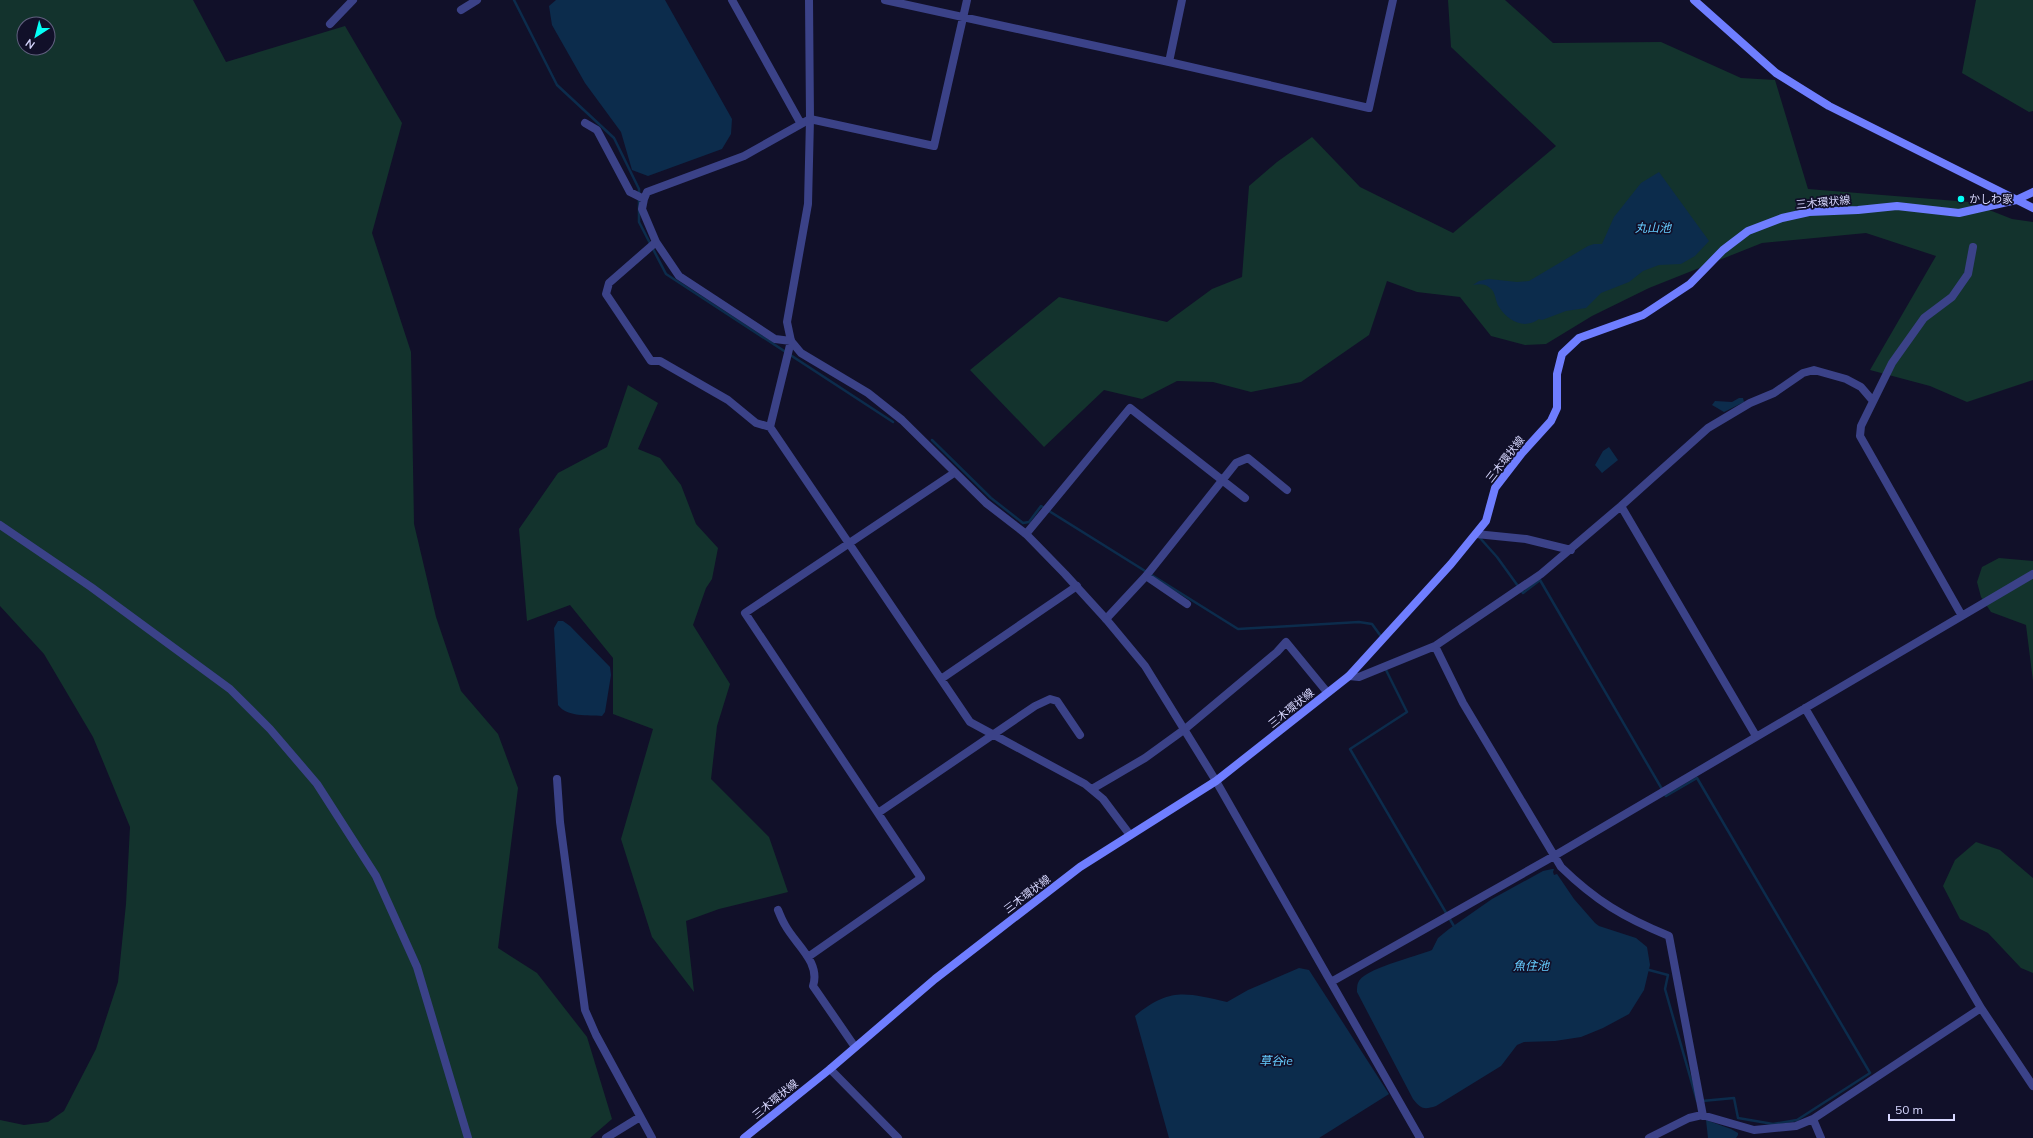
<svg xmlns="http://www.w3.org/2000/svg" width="2033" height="1138" viewBox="0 0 2033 1138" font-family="Mulish,'Noto Sans JP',sans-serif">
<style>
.green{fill:#13332d;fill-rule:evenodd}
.water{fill:#0c2c4c}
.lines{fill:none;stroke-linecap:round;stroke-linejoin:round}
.stream{stroke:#0c2c4c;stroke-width:2.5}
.minor{stroke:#3b4288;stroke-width:8}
.tertiary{stroke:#3b4288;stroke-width:8}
.secondary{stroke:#6f7eff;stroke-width:8}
.poi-dot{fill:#04fff6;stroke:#111029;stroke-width:1.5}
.labels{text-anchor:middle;stroke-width:3.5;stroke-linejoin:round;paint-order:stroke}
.poi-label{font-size:11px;fill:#d8d8ff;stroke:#111029;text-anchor:start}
.street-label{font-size:11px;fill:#d8d8ff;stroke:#111029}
.water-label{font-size:12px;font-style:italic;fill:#66cdff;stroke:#111029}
</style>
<rect width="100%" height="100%" fill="#111029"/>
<path class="green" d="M0,0h193l33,62 119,-36 57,97 -30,110 39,119 3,172 22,93 25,74 37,43 20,54 -20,160 39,25 50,64 25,82 -22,19h-590v-18l24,5 24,-3 16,-11 32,-62 22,-67 8,-78 4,-77 -37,-90 -49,-83 -44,-48zM24,24h24v24h-24z
M1448,0h57l48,43 108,-1 80,36 34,2 33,109 161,13 43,17 21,3v158l-66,22 -37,-16 -60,-16 66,-114 -70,-23 -104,10 -113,45 -57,28 -46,28 -21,1 -34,-9 -31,-39 -43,-5 -30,-11 -18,54 -68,47 -50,10 -38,-10 -36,-1 -35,18 -38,-9 -60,57 -74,-77 89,-73 108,25 45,-33 30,-12 7,-91 28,-24 35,-25 48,50 93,46 103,-87 -105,-99z
M1976,0h57v111l-4,1 -67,-39z
M628,385l30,18 -20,46 22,9 21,27 15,39 22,24 -6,31 -6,9 -13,37 37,59 -13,42 -6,53 58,58 19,55 -69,17 -33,12 8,71 -42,-55 -31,-98 32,-110 -40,-15v-56l-43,-53 -43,16 -8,-92 39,-56 49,-26z
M1999,558l34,3v120l-7,-56 -35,-13 -10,-15 -4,-15 5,-15z
M1976,842l24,8 33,28v95l-12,-5 -33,-35 -28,-14 -17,-33 12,-26z"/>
<path class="water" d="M556,0h109l67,119 -1,15 -9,15 -74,27 -16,-6 -11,-38 -36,-49 -33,-58 -3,-19z
M1659,172l50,69 -14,15 -14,8 -22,1 -16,6 -14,11 -28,11 -15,15 -20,3 -24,9 -3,-1c-15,11 -31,2 -40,-12 -4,-6 -3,-15 -9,-19 -5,-5 -11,-4 -17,-3l6,-4 10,-2 28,3 12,-1 59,-35 6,-2h8l12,-27 27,-34z
M1739,398h4l1,4 -20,10 -12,-7 3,-4 17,1z
M1609,447l9,13 -16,13 -7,-8 8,-14z
M558,621h5l7,5 40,41 1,8 -6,37 -3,4c-14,-1 -35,1 -44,-11l-4,-77z
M1552,869h2l-1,3 1,3 3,-1 17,25 21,24 4,3 37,12 11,9 3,18 -6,25 -15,24 -26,14 -22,9 -26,4 -31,1 -7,3 -16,21 -65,40c-12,4 -15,3 -23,-7l-56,-107c0,-3 0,-7 1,-9 4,-14 60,-27 74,-33l6,-12 11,-9 43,-30 51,-28z
M1299,968l10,2 80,124 -70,44h-150l-34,-122c35,-29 51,-23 92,-14l21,-12z
M1706,1120l25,9 7,4v2l-2,3h-28z"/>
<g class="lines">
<path class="stream" d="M514,0l43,85 57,53 25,51v33l27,52 227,148
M932,440l59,58 32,25 6,-1 12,-16 197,123 121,-7 13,2 8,11
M1480,538l17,19 26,36 17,-13 126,216 31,-18 173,295 -73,47 -24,4 -35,-6 -4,-20 -32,3
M1386,670l21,42 -57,37 105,179
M1649,970l19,5 -3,14 32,112"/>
<path class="minor" d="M732,0l69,124
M885,0l284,62 200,46 24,-108
M967,0l-33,146 -124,-27 -66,37 -97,36 -3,7 -2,10 14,33 23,34 96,63 16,2 -21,86 200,295 115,62 18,15 27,36
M461,10l16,-10
M330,24l23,-24
M1169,62l13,-62
M585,123l12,7 33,62 14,7
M656,242l-47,41 -3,11 45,67h9l68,39 28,23 14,4
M1621,506l135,230
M1026,534l104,-126 115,90
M1476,534l50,5 45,11
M1146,576l41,28
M1962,616l-102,-180 1,-10 31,-63 32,-45 28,-21 16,-23 5,-27
M1106,619l40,-43 90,-113 12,-5 39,32
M1435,646l28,57 98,164c35,34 62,50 108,69l34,180
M1349,676l10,1 76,-31 106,-72 80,-68 87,-78 42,-25 24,-10 29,-20 11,-3 32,9 15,8 12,14
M941,679l136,-93
M1805,708l176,300 52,78
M557,779l3,43 25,188 11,25 56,103
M1216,781l204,357
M1092,789l53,-31 40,-29 92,-77 9,-10 41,50
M878,813l157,-107 15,-7 7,2 23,34
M778,910c2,5 4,10 7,15 10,19 36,37 28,61l42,61
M808,957l113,-79 -176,-265 209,-140
M1331,982l223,-126 479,-282
M830,1069l68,69
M1813,1119l8,19
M606,1138l34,-21
M1649,1138l40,-20 13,-3 52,15 42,-4 17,-7 168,-111"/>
<path class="tertiary" d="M809,0l1,119 -2,85 -21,118 4,19 10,12 67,40 34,27 84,83 40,31 39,40 41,45 39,47 71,115
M0,525l91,62 139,102 40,40 47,55 59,92 41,91 51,171"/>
<path class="secondary" d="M1694,0l82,73 53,33 204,102
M744,1138l86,-69 105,-90 62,-48 83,-64 136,-86 133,-105 102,-112 35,-43 9,-33 27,-35 29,-32 6,-13v-34l5,-20 17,-16 64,-23 47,-31 33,-34 25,-19 34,-13 27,-6 49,-2 39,-4 62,7 57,-13 17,-8"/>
</g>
<circle class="poi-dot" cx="1961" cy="199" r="4"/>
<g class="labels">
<g class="poi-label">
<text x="1969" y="203">かしわ家</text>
</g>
<g class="street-label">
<text transform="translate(1823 202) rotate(-5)" y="4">三木環状線</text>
<text transform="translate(1505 459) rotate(-52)" y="4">三木環状線</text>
<text transform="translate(1291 708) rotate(-39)" y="4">三木環状線</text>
<text transform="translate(1027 894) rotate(-37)" y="4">三木環状線</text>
<text transform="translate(775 1099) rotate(-39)" y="4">三木環状線</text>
</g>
<g class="water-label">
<text x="1653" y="232">丸山池</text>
<text x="1531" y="970">魚住池</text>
<text x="1276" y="1065">草谷ie</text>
</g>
</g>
<g transform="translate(36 36) rotate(216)"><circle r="19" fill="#111029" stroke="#61607f"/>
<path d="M0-3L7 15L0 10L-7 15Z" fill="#04fff6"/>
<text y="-6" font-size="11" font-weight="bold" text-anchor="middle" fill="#d8d8ff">N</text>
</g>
<path d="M1889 1114v6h65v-6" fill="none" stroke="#d8d8ff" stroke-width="2"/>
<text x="1895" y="1114" font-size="12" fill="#d8d8ff" stroke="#111029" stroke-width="3" paint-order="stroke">50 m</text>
</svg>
